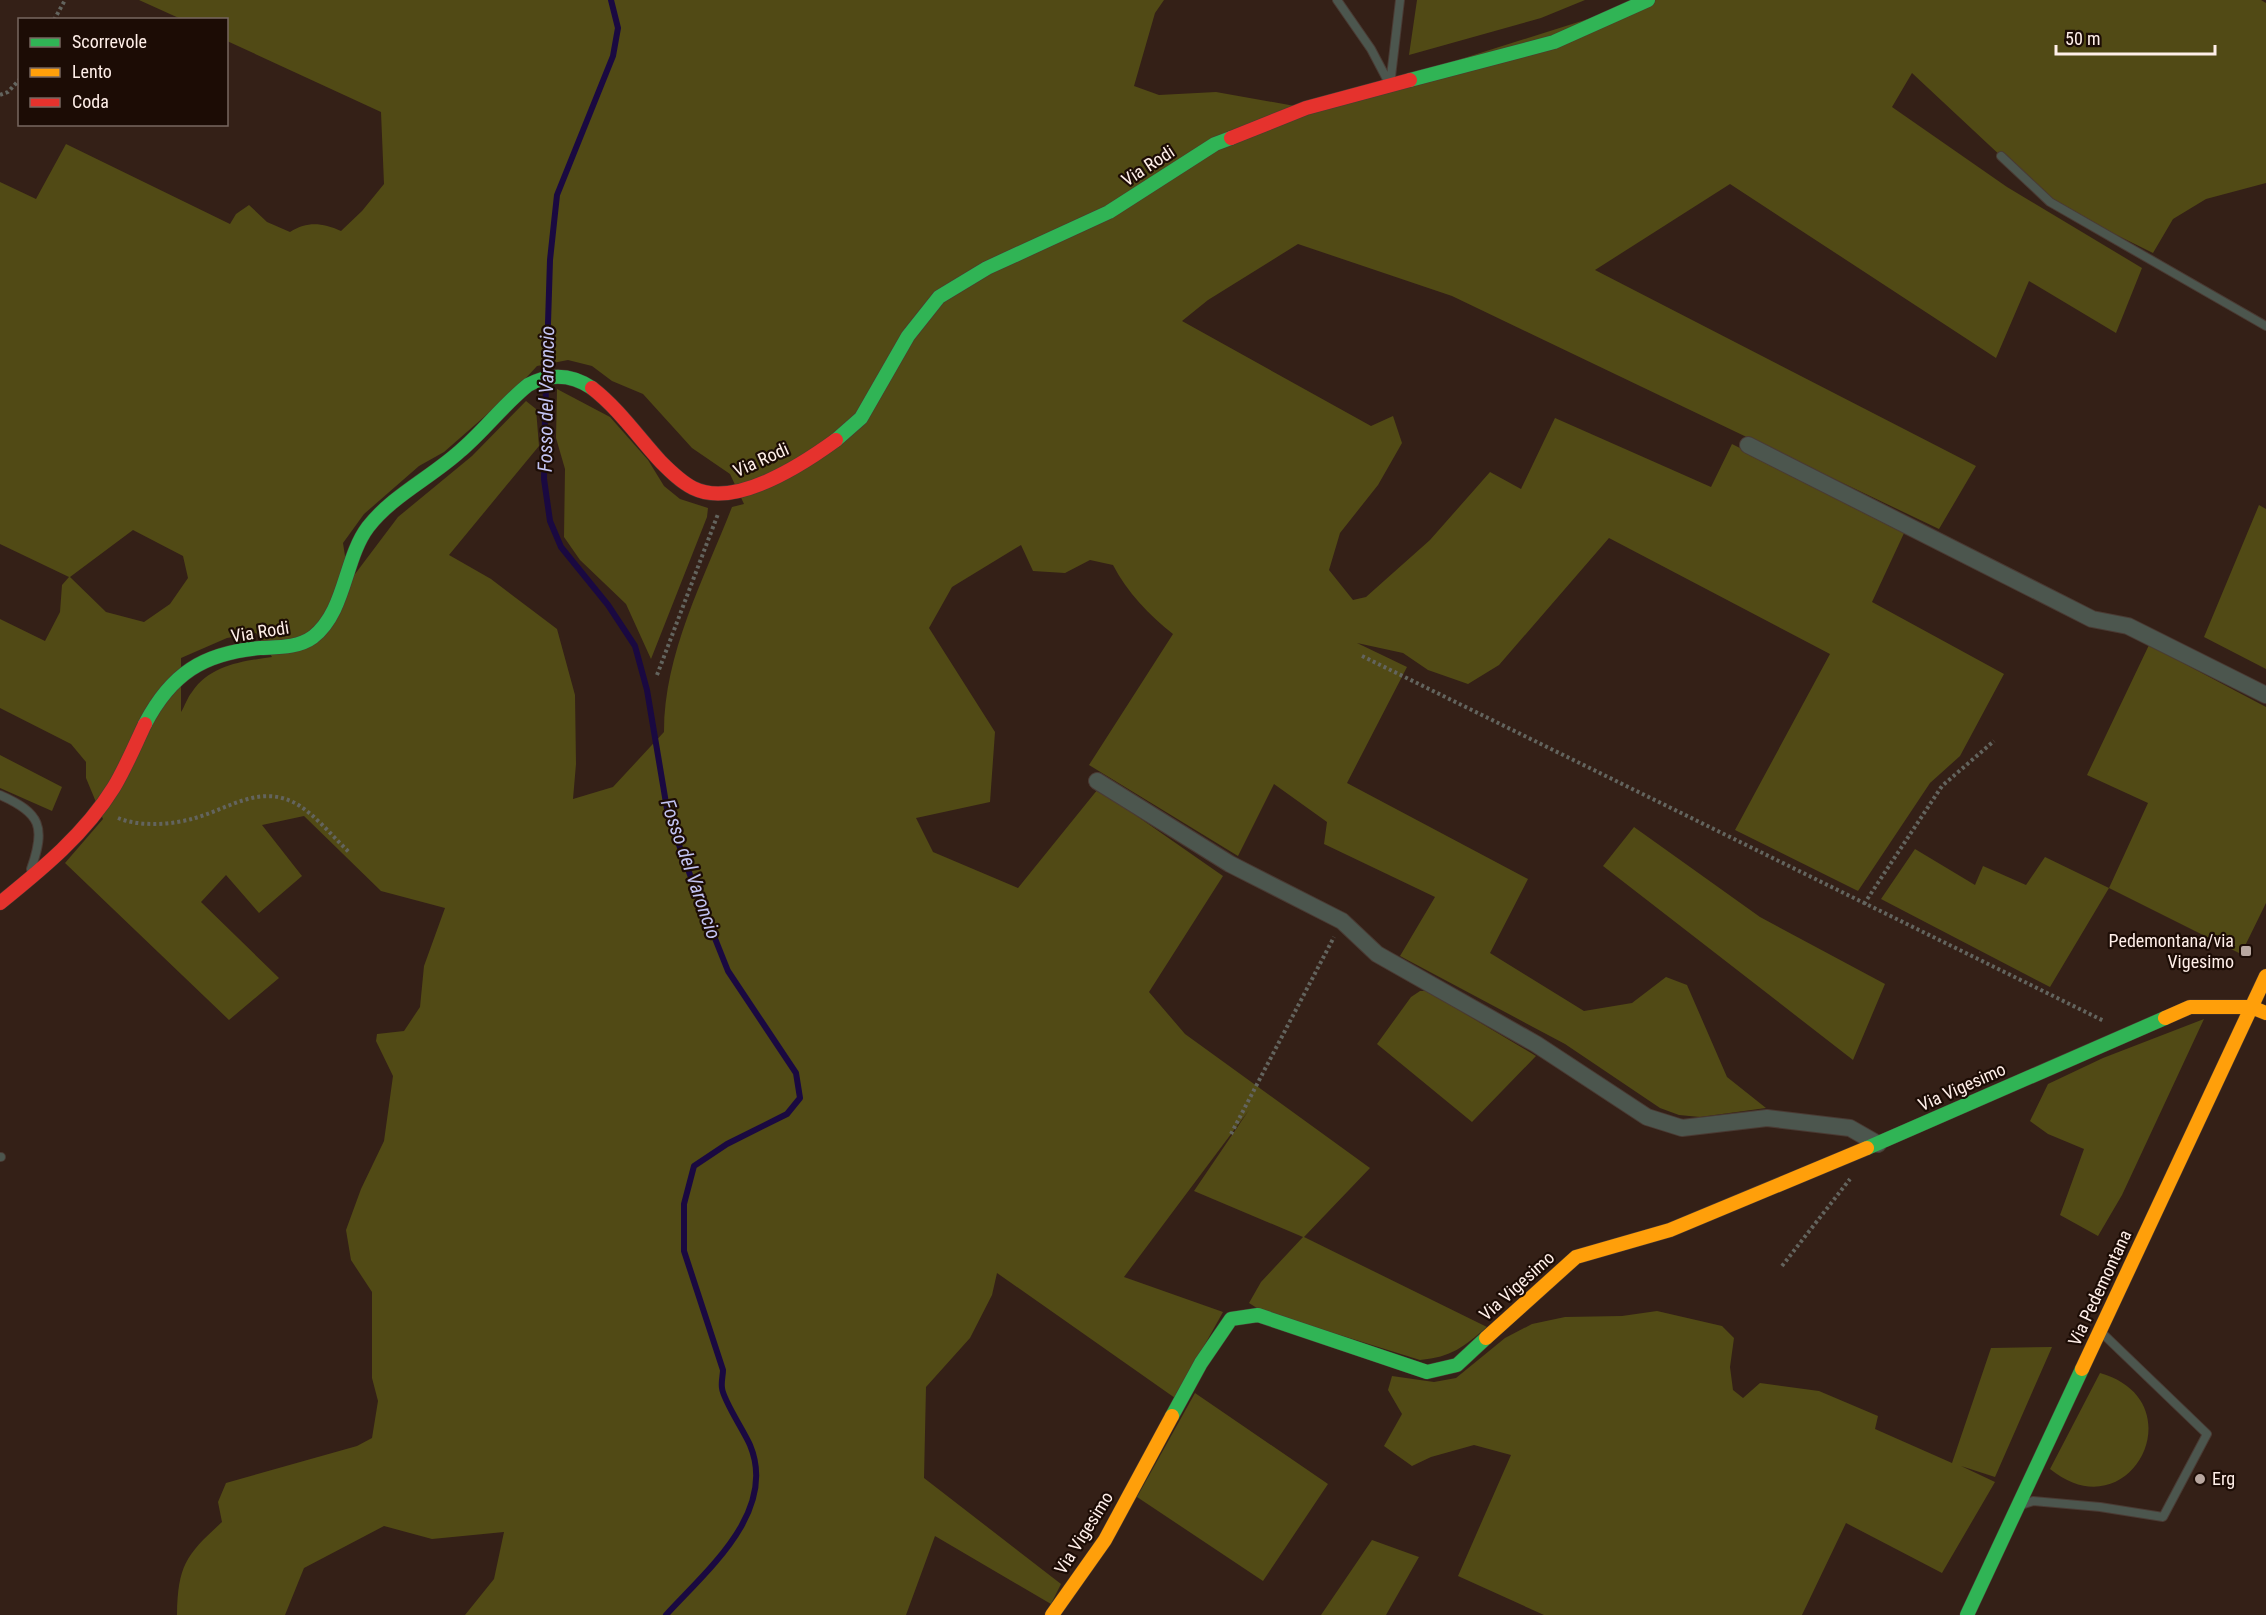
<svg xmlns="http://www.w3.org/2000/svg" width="2266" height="1615" viewBox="0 0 2266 1615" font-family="'Roboto Condensed',sans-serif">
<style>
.green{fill:#514a15;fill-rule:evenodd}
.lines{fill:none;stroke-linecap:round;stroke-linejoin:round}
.stream{stroke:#1a0941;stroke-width:6}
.lane-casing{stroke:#4a3a33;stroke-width:10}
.street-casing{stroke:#4a3a33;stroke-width:18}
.fast-casing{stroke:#4a3a33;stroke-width:15}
.slow-casing{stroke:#4a3a33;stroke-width:15}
.jam-casing{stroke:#4a3a33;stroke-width:15}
.path{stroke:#63645e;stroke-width:4;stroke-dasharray:3 3;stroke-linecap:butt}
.lane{stroke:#4c564e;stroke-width:8}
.street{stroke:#4c564e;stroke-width:16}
.fast{stroke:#30b455;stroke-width:14}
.slow{stroke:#ff9f0a;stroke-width:14}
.jam{stroke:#e5322d;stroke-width:14}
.poi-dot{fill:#b8a7a0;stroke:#1c0c05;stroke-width:2}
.labels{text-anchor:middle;stroke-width:4.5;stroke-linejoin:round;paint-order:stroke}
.street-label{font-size:18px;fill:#ffefe9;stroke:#1c0c05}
.poi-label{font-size:18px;fill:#ffefe9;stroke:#1c0c05;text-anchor:end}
.water-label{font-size:20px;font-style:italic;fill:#c3c4f3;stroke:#1c0c05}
</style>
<rect width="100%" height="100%" fill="#342017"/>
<path class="green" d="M139,0h1025l-9,13 -21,73 25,9 57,-3 90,16 342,-108h613l5,3v180l-60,16 -33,20 -20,34 -103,-51 -138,-129 -20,34 115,80 135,81 -26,65 -87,-52 -33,77 -266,-174 -135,86 381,196 -37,63 -487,-233 -154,-52 -90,56 -26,21 189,105 22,-10 9,27 -24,42 -38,48 -11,37 24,30 13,-3 64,-57 60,-68 31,17 34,-71 156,69 21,-43 173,87 -33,71 132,72 -44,82 -30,27 -72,108 -123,-61 95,-176 -221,-116 -110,127 -31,19 -40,-14 -25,-17 -46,-10 50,24 -60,116 181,96 -38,74 94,58 48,-8 34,-26 21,8 40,92 39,31 -66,9 -21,-2 -19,-7 -95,-64 -165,-88 35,-59 -111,-53 3,-22 -53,-38 -36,72 -149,-91 84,-131c-24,-19 -46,-42 -60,-69l-23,-5 -25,13 -32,-2 -12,-26 -69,42 -23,41 66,104 -5,70 -74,16 17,34 85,36 80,-99 125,87 -74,116 36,42 185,134 -66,69 183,90c-24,20 -35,30 -67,33l-160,-50 -11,-7 12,-21 42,-45 -109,-46 55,-81 -125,167 99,35 -48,86 -178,-125 -5,22 -22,43 -44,49 -2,91 137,106 -10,20 -116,-68 -29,79h-441l29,-36 10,-47 -72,7 -48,-13 -80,42 -19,47h-108c1,-50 9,-60 45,-93l-4,-20 8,-19 131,-37 15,-8 6,-37 -6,-23v-86l-21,-32 -5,-30 15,-41 23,-48 9,-65 -17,-35 1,-7 27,-3 16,-24 4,-41 21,-58 -64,-17 -77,-75 -42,9 40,51 -43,37 -33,-38 -25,27 78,76 -50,42 -164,-157 38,-44 -17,-41v-16l-15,-18 -71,-36v-89l45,22 15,-29 2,-27 7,-8 -69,-33v-362l36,17 30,-55 164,80 6,-10 13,-9 18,17 23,10c18,-11 32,-9 51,-1l21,-20 22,-27 -3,-72 -154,-71 -1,-21 -45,-1zM568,360l24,6 20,15 31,13 49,54 38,26 14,30 -12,3c-28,72 -68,146 -68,225l-51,55 -40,12 3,-35 -1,-69 -18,-66 -66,-50 -42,-24 90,-109 -3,-37 -10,-8 -54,55 -74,61 -49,65 -6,-39 21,-29 55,-48 25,-14 72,-63 21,-23zM133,530l50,26 5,22 -18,26 -26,18 -38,-10 -36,-35zM256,633l16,24c-29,4 -62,8 -80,35 -5,6 -7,14 -11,20v-54l46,-20z
M1417,0h168l-44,18 -132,37z
M557,389l53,28 38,43 16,26 16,13 28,9 -1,9 -56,142 -25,-55 -46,-44 -16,-23 1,-68 -9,-31z
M2259,505l7,4v160l-62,-32z
M2149,645l117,62v196l-25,51 -132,-66 -59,99 -169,-88 34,-50 60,36 8,-19 43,19 19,-28 64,31 39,-85 -61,-28z
M0,755l62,32 -10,24 -52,-23z
M1634,827l126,90 125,67 -32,76 -250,-194z
M1420,991h7l109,65 -64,66 -95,-78 34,-47z
M2204,1019l-82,176 -24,41 -38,-21 24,-66 -36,-15 -18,-13 18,-37 55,-26z
M1657,1311l65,15 12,12 -4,29 3,23 10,8 17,-15 59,8 59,25 -3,13 77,34 39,-115 61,-1 -57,130 -34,-11 34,16 -53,91 -96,-50 -44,92h-258l-86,-39 53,-121 -37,-10 -43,12 -19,9 -28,-20 18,-32 -14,-24 4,-14 42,6 22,-4 49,-40 27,-14 33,-7 57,-1z
M2100,1373c98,28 30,161 -50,96z
M1195,1393l133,91 -65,97 -126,-84z
M1372,1540l47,17 -33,58h-65z"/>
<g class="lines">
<path class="stream" d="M611,0l7,28 -5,28 -56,139 -7,65 -5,158 -1,61 6,42 11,26 47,58 27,41 12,44 21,125 28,76 32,80 68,102 4,25 -13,16 -60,30 -33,22 -10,38v47l39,119c0,5 -2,12 -1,18 1,12 22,43 28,57 28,67 -44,126 -84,170"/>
<defs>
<path id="lane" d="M1337,0l34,49 19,36 10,-85
M2001,156l49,46 216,124
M0,795c41,18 46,32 31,74
M0,1157h1
M2024,1504l9,-3 67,6 63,10 44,-83 -107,-103"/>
<path id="street" d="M1748,445l344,174 36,7 138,69
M1097,781l133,83 112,57 35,33 159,90 111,73 35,11 85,-10 83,10 28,16"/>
<path id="fast" d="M1410,80l144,-38 94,-42
M836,440l25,-22 47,-82 31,-39 48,-29 122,-56 106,-68 16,-6
M145,724c26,-50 58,-71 115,-76 18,-1 38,0 53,-11 33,-26 31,-78 55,-110 24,-31 62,-49 91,-75 25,-21 44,-47 69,-67 22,-12 43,-11 64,3
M1867,1148l298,-130
M1172,1416l29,-53 30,-44 27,-4 169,57 30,-7 29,-27
M1967,1615l115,-246"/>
<path id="slow" d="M2165,1018l25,-11h61l15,6
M1486,1338l90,-81 94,-27 197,-82
M2082,1369l184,-393
M1052,1615l53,-75 67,-124"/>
<path id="jam" d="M1231,138l75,-30 104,-28
M592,388c27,21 46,49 69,74 10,10 20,20 32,26 42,21 110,-24 143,-48
M0,903c42,-34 85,-69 114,-116 12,-20 21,-42 31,-63"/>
</defs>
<use href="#lane" class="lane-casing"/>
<use href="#street" class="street-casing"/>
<use href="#fast" class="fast-casing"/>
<use href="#slow" class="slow-casing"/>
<use href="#jam" class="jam-casing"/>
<path class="path" d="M54,20l11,-20
M0,95l8,-3 12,-13
M1362,656l742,365
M657,675l61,-161
M118,818c22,9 54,7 77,0 36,-10 67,-36 105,-12 19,13 34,32 50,47
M1864,904l78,-118 52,-45
M1231,1134l103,-197
M1782,1266l68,-87"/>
<use href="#lane" class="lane"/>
<use href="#street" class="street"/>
<use href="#fast" class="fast"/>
<use href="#slow" class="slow"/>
<use href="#jam" class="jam"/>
</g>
<g class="poi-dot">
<rect x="2240" y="945" width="12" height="12" rx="3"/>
<circle cx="2200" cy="1479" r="6"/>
</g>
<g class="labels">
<g class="street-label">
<text transform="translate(1148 166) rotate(-33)" y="6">Via Rodi</text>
<text transform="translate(761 460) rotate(-24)" y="6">Via Rodi</text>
<text transform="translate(260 632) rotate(-9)" y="6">Via Rodi</text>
<text transform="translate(1962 1087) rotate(-24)" y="6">Via Vigesimo</text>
<text transform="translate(1517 1286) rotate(-42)" y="6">Via Vigesimo</text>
<text transform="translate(2100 1288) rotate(-65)" y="6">Via Pedemontana</text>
<text transform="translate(1084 1533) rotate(-58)" y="6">Via Vigesimo</text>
</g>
<g class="poi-label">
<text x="2234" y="947">Pedemontana/via<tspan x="2234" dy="21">Vigesimo</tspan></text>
<text x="2212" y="1485" text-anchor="start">Erg</text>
</g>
<g class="water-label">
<text transform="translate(546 399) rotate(-89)" y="7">Fosso del Varoncio</text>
<text transform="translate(691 869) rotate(71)" y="7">Fosso del Varoncio</text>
</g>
</g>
<rect x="18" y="18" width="210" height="108" fill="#1c0c05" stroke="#776760" stroke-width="1.5"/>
<rect x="30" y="38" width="30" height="9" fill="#30b455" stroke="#776760" stroke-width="1.5"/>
<text x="72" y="48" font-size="18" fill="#ffefe9">Scorrevole</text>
<rect x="30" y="68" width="30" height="9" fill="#ff9f0a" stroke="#776760" stroke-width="1.5"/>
<text x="72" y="78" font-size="18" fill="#ffefe9">Lento</text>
<rect x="30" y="98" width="30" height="9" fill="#e5322d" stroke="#776760" stroke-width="1.5"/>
<text x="72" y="108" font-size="18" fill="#ffefe9">Coda</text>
<path d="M2056 45v9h159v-9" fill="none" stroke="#ffefe9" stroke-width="3"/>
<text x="2065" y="45" font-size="18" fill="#ffefe9" stroke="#1c0c05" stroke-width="4.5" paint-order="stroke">50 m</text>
</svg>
